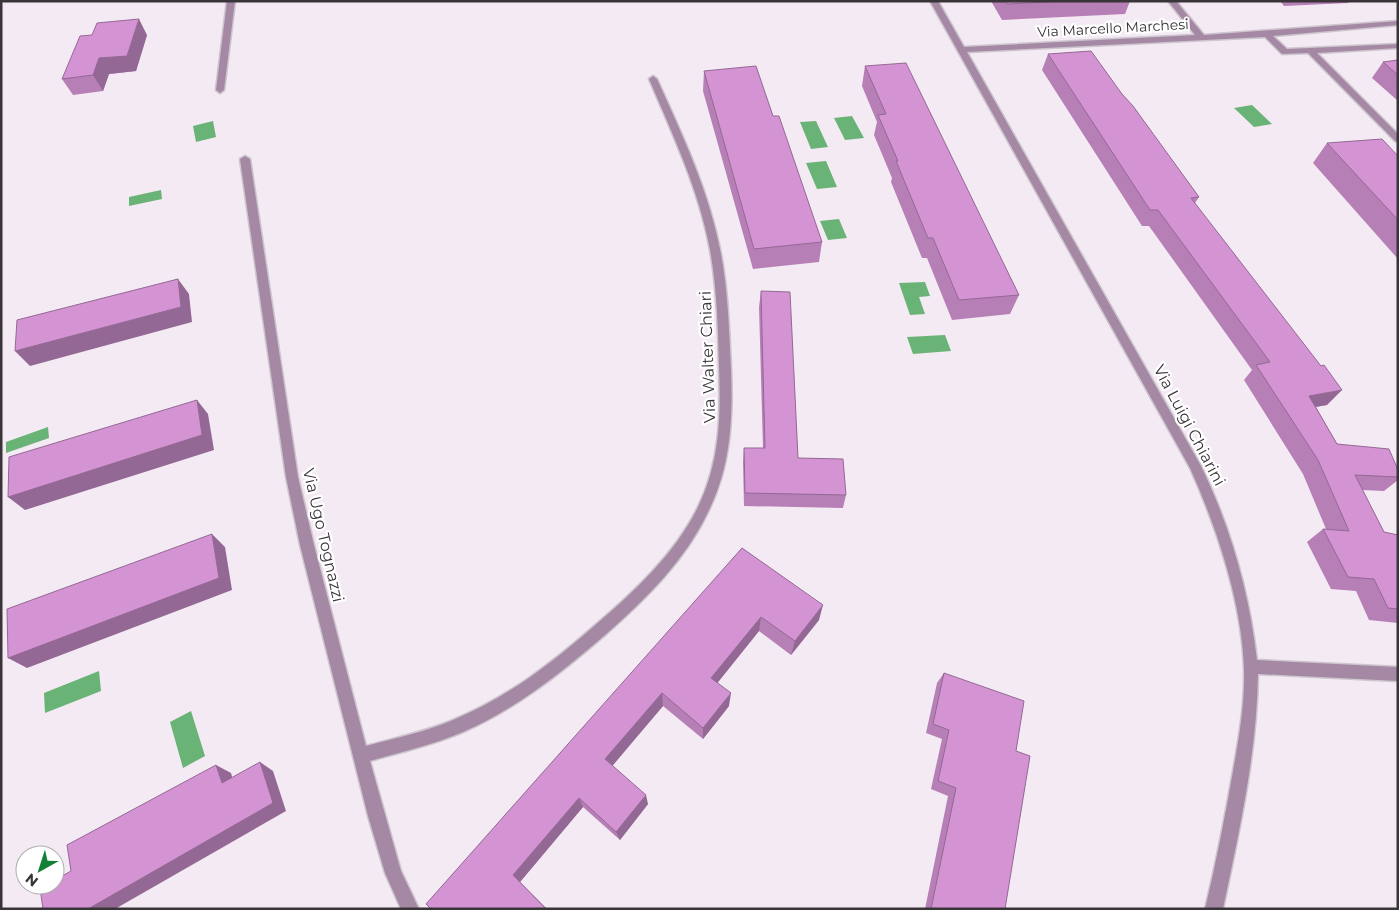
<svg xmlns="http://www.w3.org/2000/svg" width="1399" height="910" viewBox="0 0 1399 910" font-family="Montserrat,sans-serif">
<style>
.water{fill:#6ab376}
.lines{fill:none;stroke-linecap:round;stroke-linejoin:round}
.minor-casing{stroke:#cec6ce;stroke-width:3}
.minor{fill:#a589a4;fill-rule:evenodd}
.wall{fill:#b67fb6}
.shaded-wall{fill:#946894}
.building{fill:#d494d4;stroke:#946894}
.labels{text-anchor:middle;stroke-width:4.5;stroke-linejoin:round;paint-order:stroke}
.far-street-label{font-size:14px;fill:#383438;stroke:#fff}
.street-label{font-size:16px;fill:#383438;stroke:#fff}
</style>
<rect width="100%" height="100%" fill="#f4eaf3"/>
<path class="water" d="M1252,105l20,19 -18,3 -20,-19z
M852,116l12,22 -19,2 -11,-22z
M213,121l3,16 -20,5 -3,-16z
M816,121l12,26 -17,2 -11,-27z
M826,161l11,26 -20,2 -11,-26z
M161,190l1,9 -33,7v-9z
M839,219l8,19 -19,2 -8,-19z
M925,282l5,14 -11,1 6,17 -15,1 -11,-32z
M945,335l6,16 -38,3 -6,-17z
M48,427l1,11 -43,15v-11z
M99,671l2,20 -56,22 -1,-20z
M191,711l14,45 -22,12 -13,-46z"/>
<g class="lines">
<defs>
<path id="minor" d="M227,1h8l-11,89 -4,3 -4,-3z
M930,1h8l26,46 231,-12 -27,-34h8l28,34 194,-14v4l-125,11 14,13 111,-5v4l-81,5 81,81v8l-3,-1 -87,-88 -26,1 -17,-17 -298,15 234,414c30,62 48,126 56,194l141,7v14l-140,-7c-1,79 -19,158 -35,235h-18c11,-46 20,-92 28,-138 6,-33 12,-68 11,-102 -2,-66 -27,-141 -54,-201z
M653,76l4,3c25,55 51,110 63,170 8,39 9,79 11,119 2,50 0,97 -22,142 -23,50 -64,90 -104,125 -44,38 -89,74 -142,97 -30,13 -62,20 -93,29l31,110 18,38h-18l-16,-36 -17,-57 -68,-271 -14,-68 -46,-318 5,-3 5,3 48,318 16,68 52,201c29,-8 59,-14 87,-26 53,-22 98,-56 140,-93 40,-34 82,-73 105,-120 22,-45 23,-92 21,-140 -1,-39 -2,-78 -9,-117 -11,-60 -37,-115 -61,-171z"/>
</defs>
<use href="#minor" class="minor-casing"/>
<use href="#minor" class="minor"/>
</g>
<path class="wall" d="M991,1h139l-5,13 -123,6z
M1280,1h70l-2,2 -64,3z
M147,35l-11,36 -27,3 -6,17 -30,4 -11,-16z
M1048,54l74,40 77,103 -4,6 132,202 -11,2 21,37 61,33v3l-14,11 -22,-1 22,42 14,3v88l-29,-3 -13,-29 -25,-2 -24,-47 16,-13h3l-23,-55 -59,-94 8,-10 -103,-144h-7l-100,-156z
M1398,60v41l-26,-23 11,-16z
M865,66l154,229 -9,19 -58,6 -25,-62h-5l-31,-76 1,-4 -18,-43 3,-13 -15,-36z
M704,71l69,45 49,126 -3,20 -66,7 -50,-178z
M1327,143l71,13v103l-85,-96z
M761,291l37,167 48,37 -3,13 -99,-2 -1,-44 1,-14h19l-4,-141z
M742,548l77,72 -28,35 -32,-24 -42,52 12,23 -26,33 -40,-33 -51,59 36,39 -28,36 -37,-33 -63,75 -89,27z
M944,673l72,78 -11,158h-80l23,-113 -17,-7 11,-50 -16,-6 11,-50z"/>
<path class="shaded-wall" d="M139,19l8,16 -11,36 -27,3 -6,17 -10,-16 6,-17z
M178,279l11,15 3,28 -162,44 -15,-15z
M1342,390l-15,15 -32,5 14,-14z
M197,400l11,14 6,36 -189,60 -17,-13z
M212,534l13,13 7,43 -205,78 -19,-10z
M823,605l-4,15 -28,35 4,-14z
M761,617l-2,14 -48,60v-13z
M662,693l1,13 -54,64 -4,-11z
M731,693l-2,13 -26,33v-11z
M260,762l13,9 13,40 -171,98h-27z
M216,765l15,8 5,18 -14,-8z
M646,795l2,9 -28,36 -4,-8z
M579,798l4,9 -63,75 27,27h-1l-33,-34z"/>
<path class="building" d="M1005,1h62l-60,3z
M139,19l-12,37 -28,2 -6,17 -31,4 18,-43 12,-1 5,-12z
M1091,51l31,43 11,12 66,91 -8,1 130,168 3,-1 18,25 -33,6 28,48 52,5 9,21v7l-43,-2 29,57 14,3v74l-10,-1 -14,-29 -26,-2 -25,-48 26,2 -31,-71 -62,-95 14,-3 -112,-152h-8l-102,-156z
M1398,60v15l-15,-13z
M906,63l113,232 -60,5 -26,-62h-5l-32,-77h2l-20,-46 8,-1 -21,-48z
M756,66l17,50h6l43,126 -68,7 -50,-178z
M1382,139l16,17v64l-71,-77z
M178,279l3,28 -166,44 2,-31z
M761,291l29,1 8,166 45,1 3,36 -101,-2 -1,-45h21z
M197,400l5,35 -194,62 1,-40z
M212,534l7,44 -211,80 -1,-49z
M742,548l81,57 -28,36 -34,-24 -50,61 20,15 -28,35 -41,-35 -57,66 41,36 -30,37 -37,-34 -66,77 33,34h-115l-5,-5z
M944,673l80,28 -8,50 14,5 -25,153h-74l25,-121 -18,-7 11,-51 -16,-6z
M260,762l13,41 -185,106h-45l-3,-21 6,-3h9v-5l16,-9 -4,-26 149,-80 6,18z"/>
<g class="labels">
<g class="far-street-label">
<text transform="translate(1113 28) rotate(-3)" y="5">Via Marcello Marchesi</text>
</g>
<g class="street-label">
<text transform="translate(707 357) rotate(-92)" y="6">Via Walter Chiari</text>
<text transform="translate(1190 425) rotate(62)" y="6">Via Luigi Chiarini</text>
<text transform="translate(324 535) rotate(77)" y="6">Via Ugo Tognazzi</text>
</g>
</g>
<rect width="1399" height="910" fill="none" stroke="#383438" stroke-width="5"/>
<g transform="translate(40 870) rotate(219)"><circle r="24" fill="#ffffff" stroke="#afaeaf"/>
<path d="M0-4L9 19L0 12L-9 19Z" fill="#128036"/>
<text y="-8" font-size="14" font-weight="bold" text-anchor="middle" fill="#383438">N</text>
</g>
</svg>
